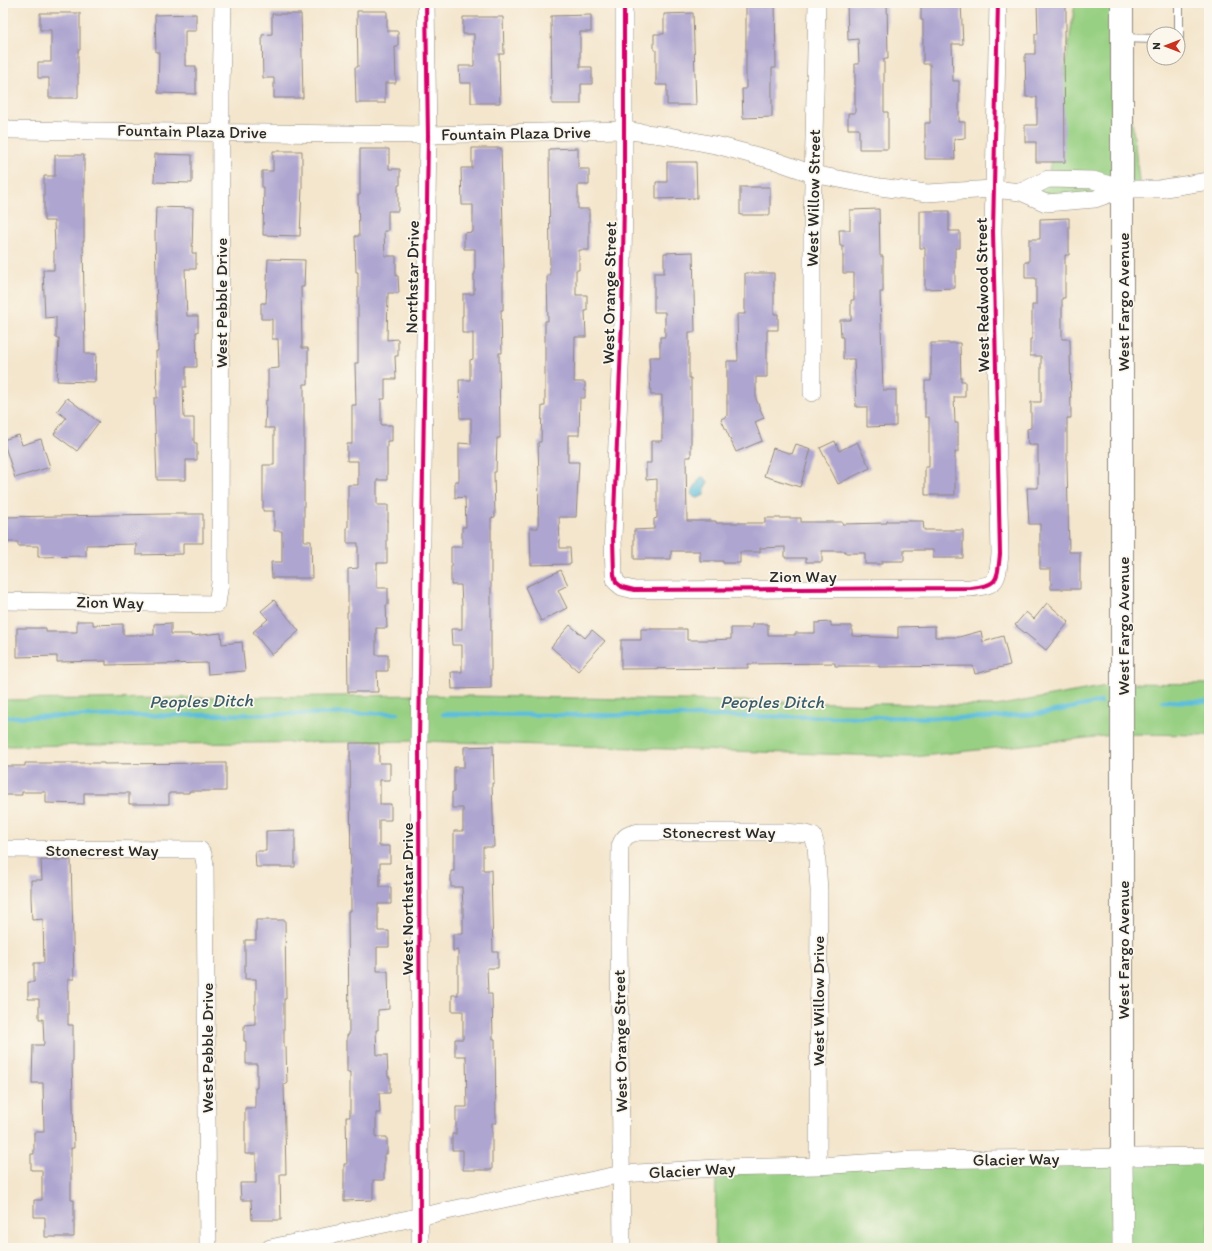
<svg xmlns="http://www.w3.org/2000/svg" width="1212" height="1251" viewBox="0 0 1212 1251" font-family="Itim,sans-serif">
<style>
.green{fill:#98d083;stroke:#627e57}
.water{fill:#5dbedb;stroke:#447483}
.lines{fill:none;stroke-linecap:round;stroke-linejoin:round}
.stream{stroke:#5dbedb;stroke-width:4.5}
.building{fill:#aea5d0}
.service-casing{stroke:#90887c;stroke-width:10}
.minor-casing{stroke:#90887c;stroke-width:18}
.tertiary-casing{stroke:#90887c;stroke-width:22}
.secondary-casing{stroke:#90887c;stroke-width:24}
.service{stroke:#fff;stroke-width:8}
.minor{stroke:#fff;stroke-width:17}
.tertiary{stroke:#fff;stroke-width:21}
.secondary{stroke:#fff;stroke-width:22}
.cycleway-casing{stroke:#fbf7ec;stroke-width:6}
.cycleway{stroke:#d6006c;stroke-width:4}
.labels{text-anchor:middle;stroke-width:3.5;stroke-linejoin:round;paint-order:stroke}
.street-label{font-size:17px;fill:#2b2b2b;stroke:#fbf7ec}
.water-label{font-size:18px;font-style:italic;fill:#3c5e69;stroke:#fbf7ec}
</style>
<rect width="100%" height="100%" fill="#fbf7ec"/>
<filter id="ink" filterUnits="userSpaceOnUse"><feTurbulence type="fractalNoise" baseFrequency=".025" numOctaves="2"/><feDisplacementMap in="SourceGraphic" scale="8" xChannelSelector="R" yChannelSelector="G"/><feConvolveMatrix kernelMatrix="1 2 1 2 8 2 1 2 1" color-interpolation-filters="sRGB"/></filter>
<filter id="wash" filterUnits="userSpaceOnUse"><feTurbulence type="fractalNoise" baseFrequency=".012" numOctaves="4" result="noise"/><feDisplacementMap in="SourceGraphic" scale="16" xChannelSelector="R" yChannelSelector="G"/><feGaussianBlur stdDeviation="0.9" result="paint"/><feColorMatrix in="noise" values="0 0 0 0 0 0 0 0 0 0 0 0 0 0 0 0 0 1.4 0 .05"/><feComposite in="paint" operator="in"/></filter>
<g filter="url(#wash)">
<rect width="100%" height="100%" fill="#f4e6cd"/>
<path class="green" d="M1075,3h54l-1,83 12,103 -94,14 -25,-11 27,-13z
M1123,683l86,1v51l-87,-1 -208,23 -495,-16 -416,5v-46l417,-5 576,11z
M1209,1156v92h-494l1,-80z"/>
<path class="water" d="M701,477l4,1 3,4 -3,5 -1,8 -6,3 -4,-1 -3,-3 3,-6z"/>
<g class="lines">
<path class="stream" d="M1163,701l46,1
M443,714l542,4 60,-5 56,-11
M3,717l395,-4"/>
</g>
<g id="blocks">
<path class="building" d="M746,3h29l1,65h-4v49l-29,1 -1,-29h4z
M847,3h40l1,56h-4v53h4v37h-29v-20h-11v-16h7v-49h4l-1,-25 -10,1z
M921,3h40l2,41h-11l1,37h6v41h6v16l-11,1 1,20h-30v-36h5v-59h-7v-44h-2z
M1037,3h29v28h-2l1,131h-29v-20h-11v-17h12v-28h-11l-1,-43h10v-20h3z
M357,11h30v20h11v16h-3l1,36h-11v20h-29l-1,-36h3z
M40,13h40v37h-2v48h-29v-20h-11v-16h13v-32h-11z
M693,13l3,92h-29v-20h-11v-35h-2v-16h10v-20z
M196,14v17h-11v35h11v28l-38,-1 1,-41h-3l-1,-37z
M272,14h29l2,84h-29v-20h-11l-1,-43 10,-1z
M591,15v17h-11v35h12v17h-11v20h-29l-1,-88z
M463,17h40l1,37h-5l1,49h-29v-20h-11l-1,-17h15v-32h-11z
M472,148h29l3,121h-1v41h-2l1,43h-3l1,85h-3l-1,34h-2l1,45 -4,1v170l-39,1 -1,-17h11v-27h-10l-1,-16h11v-24l-1,-20h-10v-38h11v-20h4l-1,-30 -10,1v-17h4v-38l12,1v-26h-11l-1,-38h11v-20l3,-1v-26h-11v-17h1v-22h11v-20h1v-25h-11v-16l9,-1v-27h-11l-1,-37h11z
M578,148v21h11v16h-11v24h11v41h-10v20h-3v25h11v16h-2l1,26h-11l-1,45h11v16h-5l-1,37h-11v27h11l-3,55h-17l1,31h10l1,16 -40,1 -1,-37h8l1,-49 -1,-37h3l1,-36h3v-85h3l-1,-46h3l-1,-126z
M360,149h29v20h11v16h-2v26h-10v20h-4l1,25h11v20h2l1,17h-11l-1,47 11,-1v17h-3l1,23h-11v20h-4v26h11v16h-5v39h-10v25h11v16h-1v42h-10v25h11v17h-2l1,23h-11v27h12v16h-11l1,21h-30l-1,-80h1v-43l10,-1v-25h-11v-16h1v-42h10v-24h-11v-17h5v-39h4l-1,-42h3v-91h-2l-1,-36h4l-1,-41h2z
M273,151h29v36l-2,49 -37,-1 1,-47h-2v-17h11z
M155,154l37,1v28l-38,-1z
M55,155h29v86h-1l2,113h11l-1,28 -38,-1 2,-43h-3v-21l-11,1 -2,-48h11v-20h1l-1,-29h-10v-45h11z
M667,162h29l1,36 -41,1v-17h11z
M740,187h30v28h-30z
M156,207l37,1 -1,45h4v16h-11l1,27 1,20h11v16h-2l1,35h-11v20h-3l1,31h10v25h3v17h-11v20h-29l-3,-82h3l-1,-47h2l-3,-116z
M879,209l1,47h3v36h-3l3,98h13v36l-29,1v-20h-11l-2,-48h-11v-22h-2l-1,-17h11v-20h3v-27h-11v-27h-3l-1,-16h11v-20z
M920,211h29v20h11v17h-5v40l-30,1v-41h-5z
M1069,218v37h-4v43h-3v41h8l1,79h-4v47l2,87h11v37h-29v-20h-11v-45h-11l-2,-36h11v-43h-10l-1,-16 4,-1v-26h10v-46h-11v-17h2v-34h4v-27h-11v-16h4v-23h11v-20z
M693,252l2,80h-6v46h2v79h-5l1,64h29v2h49v-5h36v4h41v2l45,-1v-2h36l1,9h39v28h-30v-8h-29v11h-22v3h-17v-11h-20v-2h-23v11h-16v-4h-21v-11l-25,1v4h-20v11h-17v-2h-23v-10h-29v8h-37v-29l20,-1v-10l3,-1v-39l-11,1v-17h5v-22h11v-46h-11l-2,-38h11v-20h5v-25h-11v-39h10v-20z
M268,259l37,1 -1,27h-3l1,61h6v36h-4v157h7l1,37h-40l-1,-16h11v-31h-8v-20h-11v-46h11v-37h-9l1,-28h2v-31l11,-1 -1,-29h-6v-20h-11v-16h5z
M745,273h29v41h4v16h-11v47h-11v22l8,19 -9,4 7,19 -26,11 -15,-33 6,-3v-55h11l-1,-47h8z
M931,343h29l1,38h4v16h-11l1,26h3v29h-3v43h-30v-28h4v-50h-4v-36h6z
M67,398l32,24 -22,29 -23,-17 12,-16 -9,-7z
M19,435l3,10 19,-6 9,28 -35,11 -12,-38z
M835,441l4,10 18,-9 13,26 -32,16 -18,-36z
M796,444l15,5 -11,38 -36,-11 9,-28 19,6z
M166,514h37v29h-20v11l-47,1v-11l-50,1v11l-48,1v-11h-20v-4h-15v-25z
M561,570l7,15 -10,5 9,18 -26,13 -16,-34z
M274,600l25,31 -27,24 -19,-23 15,-13 -7,-8z
M1047,603l22,19 -23,28 -31,-25 11,-13 8,7z
M77,621h16v4l30,-1v11h31v-11l17,-1v11h20v2l30,-3 1,11 20,-2 3,29 -37,3 -1,-11 -101,2v-4l-49,1v-6l-40,1v-29h29v4h31z
M831,622v4h21v10l46,2v-11l37,-1v11h24l22,-6 2,11 20,-6 7,29 -35,9 -2,-8 -94,1v-1h-44v-3l-87,1v4l-127,1v-29h20v-11h46v11h24l20,-1v-11h21v-4h16v11h27v-2h20v-10z
M570,625l15,13 7,-8 13,11 -27,30 -27,-24z
M350,743h29v20h11v17h-10v24h11v16h-12v26h11v17h-10v24h11v17h-13v27h11v16h-12v24h11l1,38 -11,1v20h-2l1,25h10l1,22h2v16h-11l1,20h-4v24h11v17h-3v26h-11v20l-29,1v-37h3l-1,-47h4v-45h-3v-37h2l-1,-124h3z
M493,746l1,37h-2l2,64h-11v23h8l2,82h5v16h-11l1,26h4l1,45h2l1,84h-4v47h-29v-20h-11v-16h4v-27h11l-1,-51h-11v-17h8v-28h-11v-16h6v-45l-5,1v-17h10v-27l-1,-20h-11v-16h3v-40h9v-23h-11v-16h2v-25h10v-20z
M25,763h79v1l122,-1v28h-37v2h-20v11h-40v-11h-45v11l-38,-1v-11h-24v3h-19v-29h22z
M295,830v37h-39l-1,-16h11v-20z
M41,860h30l3,119h-6v46h5v36h-1l2,87h-3v52h3v37h-29v-20h-11v-17h8v-30h-11v-16h3v-22h10l-1,-49h-11l1,-38h11l-1,-26h-4v-20h-11v-17h6v-19h10l-1,-44 -11,1 -1,-23v-17h11z
M256,920h29l1,79h-2v49l2,-1 1,37h-3l2,90h-6l1,46h-29l-1,-20h-10l-1,-17h16v-29h-11v-46h10v-20h2v-24h-11v-23h-2v-16l11,-1v-20h1v-25h-11v-39h11z"/>
</g>
</g>
<g filter="url(#ink)">
<use href="#blocks" fill-opacity="0" stroke="#90887c" stroke-width="1"/>
<g class="lines">
<defs>
<path id="service" d="M1123,38l31,1
M1178,39l1,1v-37"/>
<path id="minor" d="M624,3v196l-2,122 -9,217 1,37 2,7 6,5 12,3 336,-2c28,-3 27,-6 30,-34l-7,-323 5,-228
M3,127l8,3 417,5 194,-5 47,6 51,10 56,15 37,13 67,13 47,6 66,-4 28,3 25,11 49,-4 28,-10
M1021,192l27,-13 45,1 30,9h36l50,-8
M812,393v-164l5,-226
M3,601l214,3 3,-21 1,-494 2,-86
M3,849l197,1 3,4 2,10 3,384
M270,1248l352,-74 94,-6 102,-2 93,-6 298,-4
M420,1248l-1,-507 9,-606 -2,-132
M622,1248l-3,-304 1,-98c4,-10 8,-12 19,-14h146l22,2 6,2 3,10 3,44 -1,276"/>
<path id="tertiary" d="M1122,1158l1,90"/>
<path id="secondary" d="M1122,1158v-1155"/>
</defs>
<use href="#service" class="service-casing"/>
<use href="#minor" class="minor-casing"/>
<use href="#tertiary" class="tertiary-casing"/>
<use href="#secondary" class="secondary-casing"/>
<use href="#service" class="service"/>
<use href="#minor" class="minor"/>
<use href="#tertiary" class="tertiary"/>
<use href="#secondary" class="secondary"/>
<defs>
<path id="cycleway" d="M624,3v196l-2,122 -9,217 1,37 2,7 6,5 12,3 336,-2c28,-3 27,-6 30,-34l-7,-323 5,-228
M420,1248l-1,-507 9,-606 -2,-132"/>
</defs>
<use href="#cycleway" class="cycleway-casing"/>
<use href="#cycleway" class="cycleway"/>
</g>
</g>
<g class="labels">
<g class="street-label">
<text transform="translate(192 131) rotate(1)" y="6">Fountain Plaza Drive</text>
<text transform="translate(516 133) rotate(-1)" y="6">Fountain Plaza Drive</text>
<text transform="translate(813 198) rotate(-89)" y="6">West Willow Street</text>
<text transform="translate(412 277) rotate(-89)" y="6">Northstar Drive</text>
<text transform="translate(609 293) rotate(-89)" y="6">West Orange Street</text>
<text transform="translate(982 295) rotate(-91)" y="6">West Redwood Street</text>
<text transform="translate(1123 302) rotate(-90)" y="6">West Fargo Avenue</text>
<text transform="translate(221 303) rotate(-90)" y="6">West Pebble Drive</text>
<text x="803" y="582">Zion Way</text>
<text transform="translate(110 602) rotate(1)" y="6">Zion Way</text>
<text transform="translate(1123 626) rotate(-90)" y="6">West Fargo Avenue</text>
<text x="719" y="838">Stonecrest Way</text>
<text x="102" y="856">Stonecrest Way</text>
<text transform="translate(407 899) rotate(-90)" y="6">West Northstar Drive</text>
<text transform="translate(1123 950) rotate(-90)" y="6">West Fargo Avenue</text>
<text transform="translate(818 1001) rotate(-90)" y="6">West Willow Drive</text>
<text transform="translate(620 1041) rotate(-91)" y="6">West Orange Street</text>
<text transform="translate(207 1048) rotate(-90)" y="6">West Pebble Drive</text>
<text transform="translate(1016 1159) rotate(-1)" y="6">Glacier Way</text>
<text transform="translate(692 1170) rotate(-3)" y="6">Glacier Way</text>
</g>
<g class="water-label">
<text transform="translate(201 701) rotate(-1)" y="6">Peoples Ditch</text>
<text x="772" y="708">Peoples Ditch</text>
</g>
</g>
<rect width="1212" height="1251" fill="none" stroke="#fbf7ec" stroke-width="16"/>
<g transform="translate(1166 46) rotate(270)"><circle r="19" fill="#fbf7ec" stroke="#a8a59f"/>
<path d="M0-3L7 15L0 10L-7 15Z" fill="#c8321e"/>
<text y="-6" font-size="11" font-weight="bold" text-anchor="middle" fill="#2b2b2b">N</text>
</g>
</svg>
